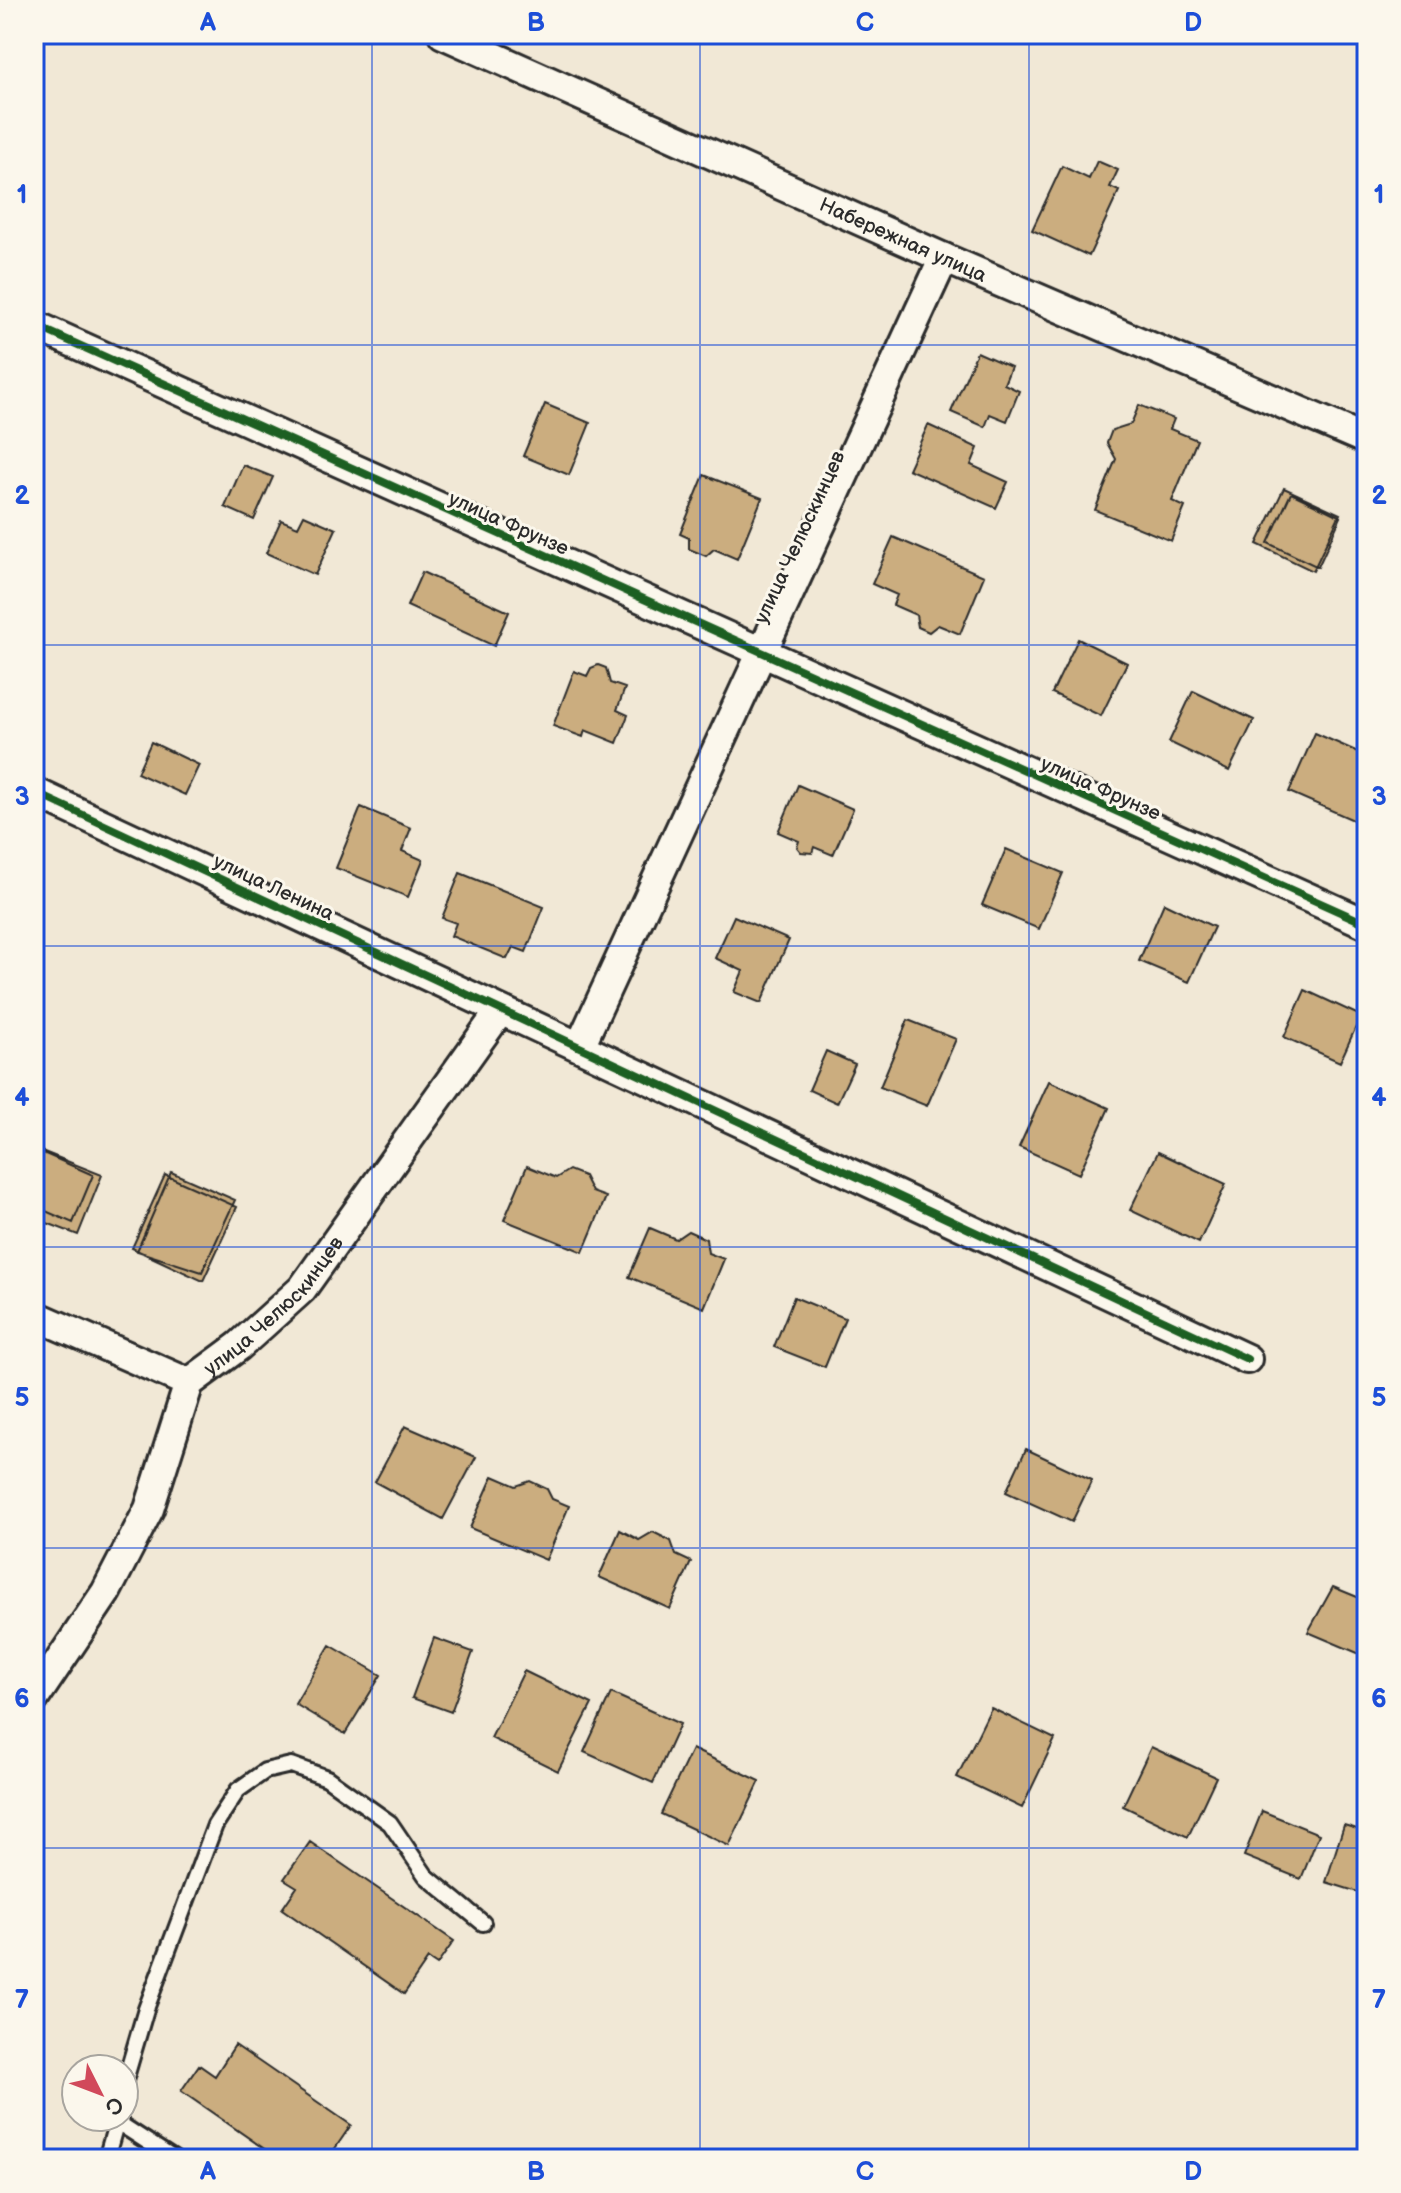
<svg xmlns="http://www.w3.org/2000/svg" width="1401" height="2193" viewBox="0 0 1401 2193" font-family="'Balsamiq Sans',sans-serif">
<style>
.building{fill:#cbad7f;stroke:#2b2b2b;stroke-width:2}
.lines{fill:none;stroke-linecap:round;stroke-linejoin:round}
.service-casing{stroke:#2b2b2b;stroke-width:20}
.minor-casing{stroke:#2b2b2b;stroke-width:34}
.service{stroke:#fbf7ec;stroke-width:14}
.minor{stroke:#fbf7ec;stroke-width:28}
.cycleway-casing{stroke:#fbf7ec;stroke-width:13}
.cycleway{stroke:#1b5e20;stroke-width:8}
.grid{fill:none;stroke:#1d4ed8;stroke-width:2;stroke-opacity:0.55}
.labels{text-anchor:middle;stroke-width:6;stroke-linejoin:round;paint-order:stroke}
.street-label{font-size:20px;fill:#2b2b2b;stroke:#fbf7ec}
.neatline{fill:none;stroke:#1d4ed8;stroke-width:3}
.grid-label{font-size:26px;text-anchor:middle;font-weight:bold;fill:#1d4ed8}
</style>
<rect width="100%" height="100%" fill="#f1e8d6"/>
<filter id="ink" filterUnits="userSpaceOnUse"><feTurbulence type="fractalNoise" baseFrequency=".0125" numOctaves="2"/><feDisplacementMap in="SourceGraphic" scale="16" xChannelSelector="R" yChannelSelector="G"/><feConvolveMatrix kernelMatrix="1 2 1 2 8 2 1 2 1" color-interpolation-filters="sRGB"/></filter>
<g filter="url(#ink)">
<path class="building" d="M1097,161l21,9 -8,17 9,4 -30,65 -57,-26 30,-64 27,13z
M977,352l34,15 -7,17 15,7 -12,30 -17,-7 -5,13 -34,-15z
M545,404l45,19 -21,52 -46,-19z
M1139,405l35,14 -4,10 27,11 -25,61 13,6 -14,34 -76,-31 21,-51 -9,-16 5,-13 19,-6z
M928,425l50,23 -7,17 37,17 -12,26 -88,-39z
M243,465l30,12 -19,43 -29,-13z
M704,475l58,23 -25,61 -23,-10 -8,7 -17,-7v-11l-9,-4z
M1284,488l56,26 -27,57 -56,-27z
M1291,493l50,24 -23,50 -50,-24z
M304,515l32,14 -21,46 -49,-22 15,-33 17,7z
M893,537l91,39 -24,58 -22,-9 -9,7 -11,-5 -2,-12 -23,-10 4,-10 -25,-11z
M422,572l87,40 -15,34 -87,-40z
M1078,639l49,24 -26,53 -49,-23z
M598,665l8,3 4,15 15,5 -8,22 11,5 -11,28 -32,-13 -2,7 -30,-11 21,-55 13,5 4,-8z
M1193,691l61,29 -25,51 -60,-29z
M1315,733l52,23v70l-78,-34z
M151,742l48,23 -14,30 -48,-22z
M798,785l55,24 -20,46 -19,-8 -2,6 -11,-1 -4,-5 2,-6 -21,-9z
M361,807l50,21 -9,23 21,9 -15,37 -72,-29z
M1006,849l57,24 -24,56 -57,-24z
M460,873l84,34 -18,45 -13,-5 -6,12 -56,-23 5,-13 -14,-5z
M1164,903l50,24 -25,55 -50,-21z
M734,916l55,24 -28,63 -27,-11 9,-21 -28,-13z
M1305,990l56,26 -21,46 -56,-25z
M908,1020l48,19 -29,67 -47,-19z
M826,1051l29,13 -18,39 -28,-13z
M1049,1081l60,27 -30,66 -60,-27z
M34,1148l68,27 -24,60 -44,-17z
M34,1149l59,26 -20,48 -39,-17z
M1158,1152l68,32 -27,59 -69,-33z
M527,1166l29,12 13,-8 15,6 8,16 14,5 -23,55 -79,-32z
M171,1172l64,28 -33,72 -65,-21z
M165,1175l72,32 -34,74 -71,-33z
M650,1228l26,11 12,-8 18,8 2,14 16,6 -20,49 -75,-31z
M794,1297l51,21 -20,49 -51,-20z
M405,1426l71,31 -33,62 -68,-37z
M1026,1449l66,31 -20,42 -66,-30z
M493,1476l23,10 14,-5 17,8 5,10 17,7 -23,54 -76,-32z
M620,1530l19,10 14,-8 18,9 5,14 15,7 -21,47 -71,-32z
M1333,1587l34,14v56l-59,-25z
M434,1638l39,14 -22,60 -39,-14z
M330,1645l51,30 -36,59 -50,-30z
M524,1671l68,33 -34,67 -67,-33z
M611,1693l69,31 -27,59 -69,-31z
M991,1708l64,31 -33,69 -65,-31z
M1151,1747l65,30 -28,60 -65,-31z
M692,1749l68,32 -31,65 -68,-32z
M1262,1811l57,23 -18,45 -57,-23z
M1344,1825l23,7v63l-41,-13z
M310,1842l144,99 -17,24 -9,-6 -24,35 -122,-85 15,-22 -13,-8z
M235,2045l116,80 -17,25 13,9h-68l-98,-68 18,-26 16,11z"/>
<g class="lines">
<defs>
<path id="service" d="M124,2084l22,-75 69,-184 23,-35 27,-19 26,-6 36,13 63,45 36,53 57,47
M117,2122l57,37
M106,2159l12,-42"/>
<g id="minor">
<path id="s1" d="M443,34l501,224 423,182"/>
<path d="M34,325l1333,599"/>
<path d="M34,792l1213,567"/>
<path d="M580,1046l364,-788"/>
<path d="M34,1315l155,68"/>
<path id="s2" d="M34,1699l72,-107 43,-83 40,-126 50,-37 63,-57 198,-278"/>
</g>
</defs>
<use href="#service" class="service-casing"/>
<use href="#minor" class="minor-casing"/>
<use href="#service" class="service"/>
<use href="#minor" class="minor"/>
<defs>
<path id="cycleway" d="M34,325l1333,599
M34,792l1213,567"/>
</defs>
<use href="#cycleway" class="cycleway-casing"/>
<use href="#cycleway" class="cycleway"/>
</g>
</g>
<path class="grid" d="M372,34v2125M700,34v2125M1029,34v2125M34,345h1333M34,645h1333M34,946h1333M34,1247h1333M34,1548h1333M34,1848h1333"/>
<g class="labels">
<g class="street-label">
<text dy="7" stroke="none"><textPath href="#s1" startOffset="504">Набережная улица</textPath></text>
<text transform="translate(509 523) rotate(24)" y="7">улица Фрунзе</text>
<text transform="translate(799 537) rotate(-65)" y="7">улица Челюскинцев</text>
<text transform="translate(1101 788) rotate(24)" y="7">улица Фрунзе</text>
<text transform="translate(274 887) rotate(25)" y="7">улица Ленина</text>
<text dy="7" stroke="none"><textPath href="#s2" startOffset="470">улица Челюскинцев</textPath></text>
</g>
</g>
<rect width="1401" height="2193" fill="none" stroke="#fbf7ec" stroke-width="88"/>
<g transform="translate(100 2093) rotate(132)"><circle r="38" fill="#fbf7ec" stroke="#a8a59f" stroke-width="2"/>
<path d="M0-6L14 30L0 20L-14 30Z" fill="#d1495b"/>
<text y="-12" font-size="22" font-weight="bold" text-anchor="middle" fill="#2b2b2b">С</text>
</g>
<rect x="44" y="44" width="1313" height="2105" class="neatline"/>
<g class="grid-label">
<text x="208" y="31">A</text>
<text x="536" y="31">B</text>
<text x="865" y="31">C</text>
<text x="1193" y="31">D</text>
<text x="22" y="203">1</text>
<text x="1379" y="203">1</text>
<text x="22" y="504">2</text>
<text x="1379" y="504">2</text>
<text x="22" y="805">3</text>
<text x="1379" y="805">3</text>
<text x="22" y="1106">4</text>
<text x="1379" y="1106">4</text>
<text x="22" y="1406">5</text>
<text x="1379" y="1406">5</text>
<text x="22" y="1707">6</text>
<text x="1379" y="1707">6</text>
<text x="22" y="2008">7</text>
<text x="1379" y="2008">7</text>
<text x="208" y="2180">A</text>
<text x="536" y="2180">B</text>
<text x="865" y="2180">C</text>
<text x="1193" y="2180">D</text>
</g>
</svg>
